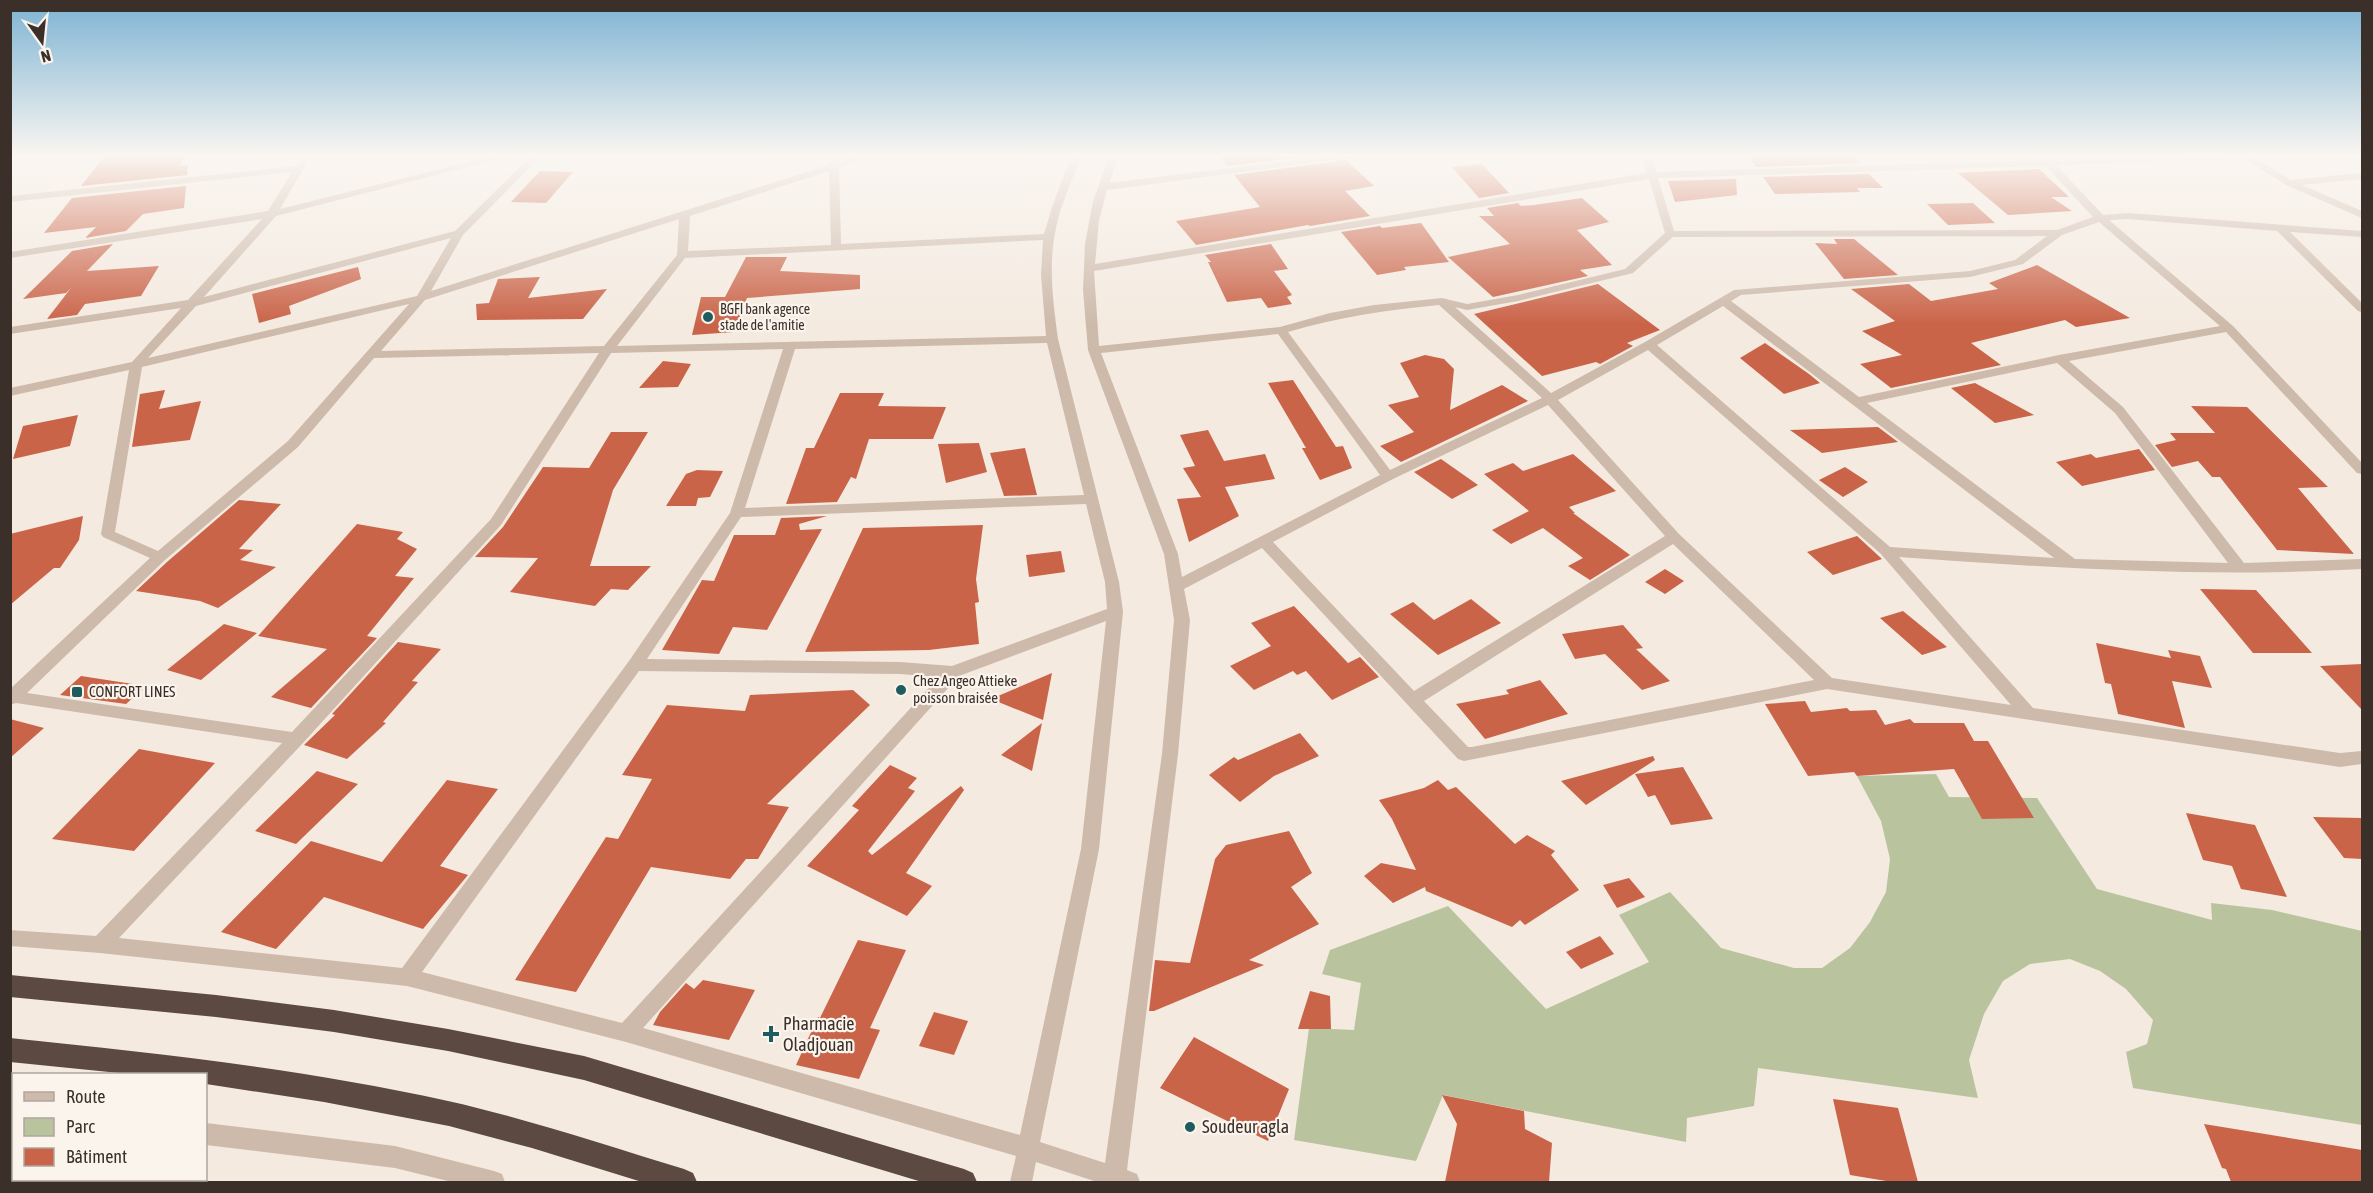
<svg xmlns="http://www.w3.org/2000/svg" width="2373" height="1193" viewBox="0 0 2373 1193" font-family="'Asap Condensed',sans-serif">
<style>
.green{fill:#b9c49f}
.building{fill:#ca6449}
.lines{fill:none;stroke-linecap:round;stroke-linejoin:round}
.minor{fill:#cdbaab;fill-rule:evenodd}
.highway{fill:#5c4941;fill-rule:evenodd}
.poi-dot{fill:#1e5c5e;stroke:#fbf4ed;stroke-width:2}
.labels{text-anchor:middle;stroke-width:4.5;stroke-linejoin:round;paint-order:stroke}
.far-poi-label{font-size:14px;fill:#3b2f2a;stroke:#fbf4ed;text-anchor:start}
.poi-label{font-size:15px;fill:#3b2f2a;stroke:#fbf4ed;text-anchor:start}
.near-poi-label{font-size:18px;fill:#3b2f2a;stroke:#fbf4ed;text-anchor:start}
</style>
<rect width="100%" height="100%" fill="#f4eae0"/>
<path class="green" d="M1936,774l13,23 88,1 60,91 115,31 -1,-17 61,7 90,21v194l-229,-37 -7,-36 21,-8 6,-24 -27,-31 -26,-18 -30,-12 -40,5 -27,17 -19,33 -15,46 9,38 -220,-30 -4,38 -67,12 -1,24 -243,-47 -27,66 -122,-21 15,-112 45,2 7,-47 -39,-9 8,-24 118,-44 98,103 103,-47 -30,-47 51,-23 51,56 73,20h28l28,-20 20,-26 16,-30 4,-33 -9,-38 -24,-45z"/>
<path class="building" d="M104,157h81l-6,9 9,-1 -1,10 -106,11z
M1220,157h80l-73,9z
M1749,157h106l5,6 -104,4z
M1346,160l28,26 -29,5 25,25 -60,10 -2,-1 -112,20 -20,-24 84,-14 -26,-32z
M1482,164l27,29 -30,5 -27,-31z
M2039,169l30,28h-18l21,14 -64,4 -50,-42z
M540,171l33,1 -27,31 -35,-1z
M1869,174l14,14h-26l3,4 -85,2 -12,-17z
M1736,179l1,16 -62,7 -7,-21z
M186,186l-2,22 -41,6 -17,17 -41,7 11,-11 -52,6 28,-35z
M1582,198l27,24 -32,8 35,35 -32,5 8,6 -95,21 -45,-40 62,-13 -31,-28h15l-7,-8 31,-5 3,3 13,-1z
M1973,203l22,20 -47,2 -21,-21z
M1421,223l28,39 -45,5 2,3 -29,5 -36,-43 39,-6 2,2z
M1834,239h20l44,36 -54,4 -29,-36 22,1z
M113,244l-26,27 72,-5 -18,30 -56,8 -8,11 -30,4 24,-31 -5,5 -43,6 49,-48z
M1271,244l17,25 -14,2 18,24 -5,2 5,7 -24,4 -7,-10 -34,4 -19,-40h3l-6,-7z
M746,257h41l-7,14 80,4v14l-113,9 -13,34 -42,3 9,-38h24z
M2037,265l93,53 -54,9 -11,-7 -94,23 30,22 -110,23 -31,-24 42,-9 -40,-24 33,-10 -44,-32 58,-5 22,17 67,-12 -9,-6z
M358,267l3,12 -72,27 2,8 -32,9 -7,-29z
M540,277l-12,21 79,-9 -24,30 -106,1 -1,-16 13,-1 9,-24z
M1598,284l62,46 -33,13 6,3 -33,18 -4,-2 -54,14 -68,-62z
M1765,343l44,31 11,9 -36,11 -44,-36z
M1425,355l19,4 10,10 -4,41 52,-25 26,16 -127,61 -21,-16 34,-14 -26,-27 31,-8 -19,-34z
M663,361l28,3 -13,23 -39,1z
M1293,380l43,67 7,-1 9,22 -32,12 -18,-32h4l-38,-65z
M1975,383l59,32 -39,8 -44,-35z
M165,390l-6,19 42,-8 -11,39 -58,7 8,-53z
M840,393h44l-6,13 68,1 -13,32h-64l-13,40 -5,-2 -14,25 -51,2 20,-56h8z
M2191,406l56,1 81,80 -30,1 56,66 -77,-4 -57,-73h-8l-14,-16 -26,6 -17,-22 21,-5 -6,-7h45z
M78,415l-8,31 -57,13 10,-33z
M1878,427l20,15 -76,11 -32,-23z
M1208,430l16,31 41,-7 10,25 -50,8 14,29 -50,26 -12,-43 24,-2 -18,-29 12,-2 -15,-31z
M611,432h37l-35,58 -23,76h61l-23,24 -17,-1 -16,17 -85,-14 28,-34 -63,-1 28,-30 40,-60 46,1z
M979,443l8,29 -41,11 -8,-39z
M1025,448l12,47 -33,1 -14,-43z
M2139,449l16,21 -73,16 -26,-24 35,-8 5,4z
M1573,454l43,37 -47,16 6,6h-2l57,42 -40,25 -22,-14 15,-8 -40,-30 -32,16 -19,-14 37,-19 -45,-37 29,-11 10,8z
M1441,459l37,26 -26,14 -38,-27z
M1845,467l23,15 -25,15 -24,-17z
M697,470l26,1 -13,26 -12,1 -2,8h-30l20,-32z
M239,500l42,4 -42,45 14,1 -13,10 36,7 -58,41 -18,-7 -64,-10 31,-29z
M83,516l-4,24 -19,28h-6l-44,37v-71z
M827,516l-28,8 1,6 22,-1 -55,101 -34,-3 -14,27 -57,-4 40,-70 12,1 20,-46h41l6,-17z
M357,524l46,8 -6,7 20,10 -22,27 19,2 -47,58 10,2 -66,70 -40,-11 56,-48 -69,-13z
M983,525l-7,54 3,23 -4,1 4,41 -50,6 -124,2 58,-124z
M1857,536l25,23 -49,16 -26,-23z
M1061,551l4,21 -36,5 -3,-22z
M1665,569l19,12 -19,13 -20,-12z
M2200,589l56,1 56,63h-59z
M1471,599l30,24 -63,32 -48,-41 23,-12 21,18z
M1294,606l54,57 12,-6 19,20 -47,23 -26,-29 -9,4 -4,-4 -39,19 -24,-24 41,-20 -20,-23z
M1903,611l44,36 -25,8 -42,-37z
M224,624l33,9 -56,47 -34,-10z
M1623,625l20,23 -7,1 34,32 -28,9 -37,-36 -30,5 -13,-25z
M398,642l43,7 -29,32 6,1 -35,40 3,1 -39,36 -43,-14 31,-30 -3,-1z
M2096,643l75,15 -3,-8 32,6 12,32 -40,-7 13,47 -67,-14 -7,-30 -6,-1z
M2362,664v46l-42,-44z
M1052,673l-9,47 -52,-21z
M81,676l65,10 -20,18 -66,-9z
M1540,680l28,34 -83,25 -29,-35 53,-10 -3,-4z
M853,690l17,15 -103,99 22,3 -31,52h-12l-16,20 -79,-12 -75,125 -61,-12 91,-143 12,2 34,-60 -30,-4 45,-70 78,6 5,-16z
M1805,701l6,11 36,-4 3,3 26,-1 9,15 25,-6 4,4h50l10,18h14l46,77 -52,1 -28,-50 -97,7 -3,-4 -46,4 -43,-72z
M10,719l34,9 -34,30z
M1042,723l-10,48 -31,-16z
M1300,733l19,23 -45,20 -34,26 -31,-27 25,-18 4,3z
M139,749l76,14 -81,88 -82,-12z
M1653,756l2,4 -69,45 -25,-24z
M890,765l27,13 -9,10 7,3 -47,60 4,4 89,-69 3,4 -58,83 26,13 -25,30 -100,-50 52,-56 -7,-4z
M1683,767l30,52 -42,6 -16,-30 -7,2 -13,-23z
M317,771l41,13 -62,60 -41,-13z
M447,780l51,9 -58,77 28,9 -45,54 -99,-32 -48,52 -55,-17 90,-91 71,21z
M1438,780l10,10 8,-3 59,57 12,-9 28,16 -4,4 28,35 -54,35 -5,-5 -8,7 -86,-36 -1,-4 -32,16 -29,-27 17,-13 35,7 -24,-51 -13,-19 45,-12z
M2186,813l69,12 32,72 -46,-8 -9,-23 -29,-6z
M2313,817l49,1v41l-18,-1z
M1289,831l23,42 -21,14 28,37 -70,36 15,5 -110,46h-5l6,-51 35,3 25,-104 11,-14z
M1629,878l16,19 -28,11 -14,-23z
M1600,936l14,18 -33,15 -15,-17z
M858,940l48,10 -36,78 10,2 -21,49 -63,-14 22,-48 2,1z
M703,980l52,10 -26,50 -76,-15 7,-13 26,-29 8,6z
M1310,991l20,5 1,33h-33z
M934,1012l34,9 -14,34 -35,-9z
M1194,1037l95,52 -21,52 -108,-53z
M1442,1095l82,16 1,18 27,14 -3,39h-104l12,-58z
M1833,1099l65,9 20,74h-31l-1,-1 -36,-6z
M2204,1124l158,26v32h-131l-5,-13 -4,-1z"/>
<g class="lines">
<path class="minor" d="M301,157h9l-30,52 208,-52h18l-230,59 -72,81 251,-66 75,-74h10l-77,78 -32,56 398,-126v-8h10v5l14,-5h15l-29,11 2,76 203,-10 8,-27 19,-50h10c-9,24 -20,46 -25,71 -8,36 -3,74 2,111l61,243 4,30 -24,237 -59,293 65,21 57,-409 12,-134 -10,-66 -76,-204 -5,-60 2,-46 8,-43 16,-44h10l-10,26 213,-26h32l-247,33 -8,30 -4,44 552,-91 -5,-16h10l4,15 385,-12 4,-3 6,3 179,-3 -4,3 -170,5 47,50 25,-2 234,18v6l-72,-5 72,71v9l-4,-1 -81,-80 -149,-12 -19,1 124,106 129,137v11l-5,-1 -131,-141 -157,29 54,46 121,156 118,-4v10c-154,9 -309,-1 -463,-12l134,151 307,45 22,-2v13l-22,3 -513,-78 -363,72 -6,-2 -196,-211 -78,41 6,31 -12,134 -51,416 10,4 3,8h-43l-61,-20 -4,20h-22l6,-26 -390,-114 -219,-56 -307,-33 -90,-7v-16l86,6 186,-193 -266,-40 -6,2v-16l140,-131 -47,-21 -2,-3 28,-164 -119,26v-8l122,-26 49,-54 -171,26v-7l178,-27 74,-81 -252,39v-6l258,-41 24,-39 -282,30v-6l286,-30zM2046,166l47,51 -36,13 -383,1 -16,-53zM829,171l2,74 -143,6 2,-35zM1649,179l16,54 -40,36 -107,26 -51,9 -25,-6 -68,7 -44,8 -50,14 -181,19 -5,-75zM679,219l-2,36 -73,91 -223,5 44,-51zM2099,222l121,104 -161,29 -200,42 -128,-96 10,-6 229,-18 53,-13 39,-29zM2047,236l-32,24 -45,11 -236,19 -89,52 -94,51 -96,-86 12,3 51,-9 115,-28 40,-36zM451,238l-34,58 -269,62 48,-52zM1043,240l-2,35 5,61 -429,10 68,-88zM409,304l-121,137 -130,110 -43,-19 27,-165zM1439,305l103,93 -152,72 -102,-138c50,-15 99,-22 151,-27zM1723,306l331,252 -164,-11 -233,-202zM1278,334l102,141 -198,102 -4,-23 -77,-201zM1047,343l37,152 -339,13 50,-159zM783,349l-53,164 -101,148 -227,307 -283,-30 183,-194 199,-219 110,-172zM1648,350l233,204 130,151 -179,-27 -153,-144 -121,-134zM599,353l-108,166 -199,213 -265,-39 138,-133 133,-113 76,-89zM2057,363l58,50 113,150 -153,-4 -208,-156zM1548,405l117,131 -251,155 -141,-149 120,-63zM1086,504l19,78 2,27 -155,57 -52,-4 -253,-3 94,-142zM1673,544l141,136 -342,67h-4l-44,-46zM1106,621l-25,228 -61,286 -377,-107 316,-352zM639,671l261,3 39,3 -317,346 -200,-51z
M2242,157h12l37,23 71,-7v6l-60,6 60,26v7l-76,-33z
M10,1100h4v20h-4z
M206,1123l189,23 99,25 8,3 3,8h-53l-57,-14 -189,-23z"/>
<path class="highway" d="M10,975l206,20 118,15 114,19 136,27 380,113 9,4 4,9h-55l-338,-102 -136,-29 -114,-19 -118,-15 -206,-20z
M10,1038c147,15 294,31 438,63 80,18 157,44 236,68l9,4 4,9h-55l-110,-34 -83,-22 -125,-24 -118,-18v-10h-77l-119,-12z"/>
</g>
<linearGradient id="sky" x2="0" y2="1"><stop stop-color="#7db3d3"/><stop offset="0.48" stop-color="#faf6f1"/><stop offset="1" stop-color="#faf6f1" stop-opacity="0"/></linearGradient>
<rect width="2373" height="324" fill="url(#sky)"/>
<g class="poi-dot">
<circle cx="708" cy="317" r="6"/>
<circle cx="901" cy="690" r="6"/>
<rect x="71" y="686" width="12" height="12" rx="3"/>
<path d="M768 1025h6v6h6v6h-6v6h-6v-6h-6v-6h6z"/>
<circle cx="1190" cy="1127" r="6"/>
</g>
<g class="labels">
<g class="far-poi-label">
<text x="720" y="314">BGFI bank agence<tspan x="720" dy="16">stade de l'amitie</tspan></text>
</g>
<g class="poi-label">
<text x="913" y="686">Chez Angeo Attieke<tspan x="913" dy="17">poisson braisée</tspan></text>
<text x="89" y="697">CONFORT LINES</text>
</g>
<g class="near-poi-label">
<text x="783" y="1030">Pharmacie<tspan x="783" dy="21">Oladjouan</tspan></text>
<text x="1202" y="1133">Soudeur agla</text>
</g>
</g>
<rect width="2373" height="1193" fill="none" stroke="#3b2f2a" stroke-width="24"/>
<rect x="12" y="1073" width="195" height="108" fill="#fbf4ed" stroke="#aea59f" stroke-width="1.5"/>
<rect x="24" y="1092" width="30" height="9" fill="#cdbaab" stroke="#aea59f" stroke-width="1.5"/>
<text x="66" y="1103" font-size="18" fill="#3b2f2a">Route</text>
<rect x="24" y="1118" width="30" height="18" fill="#b9c49f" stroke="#aea59f" stroke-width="1.5"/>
<text x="66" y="1133" font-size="18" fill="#3b2f2a">Parc</text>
<rect x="24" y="1148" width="30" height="18" fill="#ca6449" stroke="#aea59f" stroke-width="1.5"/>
<text x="66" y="1163" font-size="18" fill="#3b2f2a">Bâtiment</text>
<g transform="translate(42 42) rotate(165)" stroke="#fbf4ed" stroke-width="4.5" paint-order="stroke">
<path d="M0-4.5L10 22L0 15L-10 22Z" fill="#3b2f2a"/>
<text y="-9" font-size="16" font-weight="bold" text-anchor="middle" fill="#3b2f2a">N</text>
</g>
</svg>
